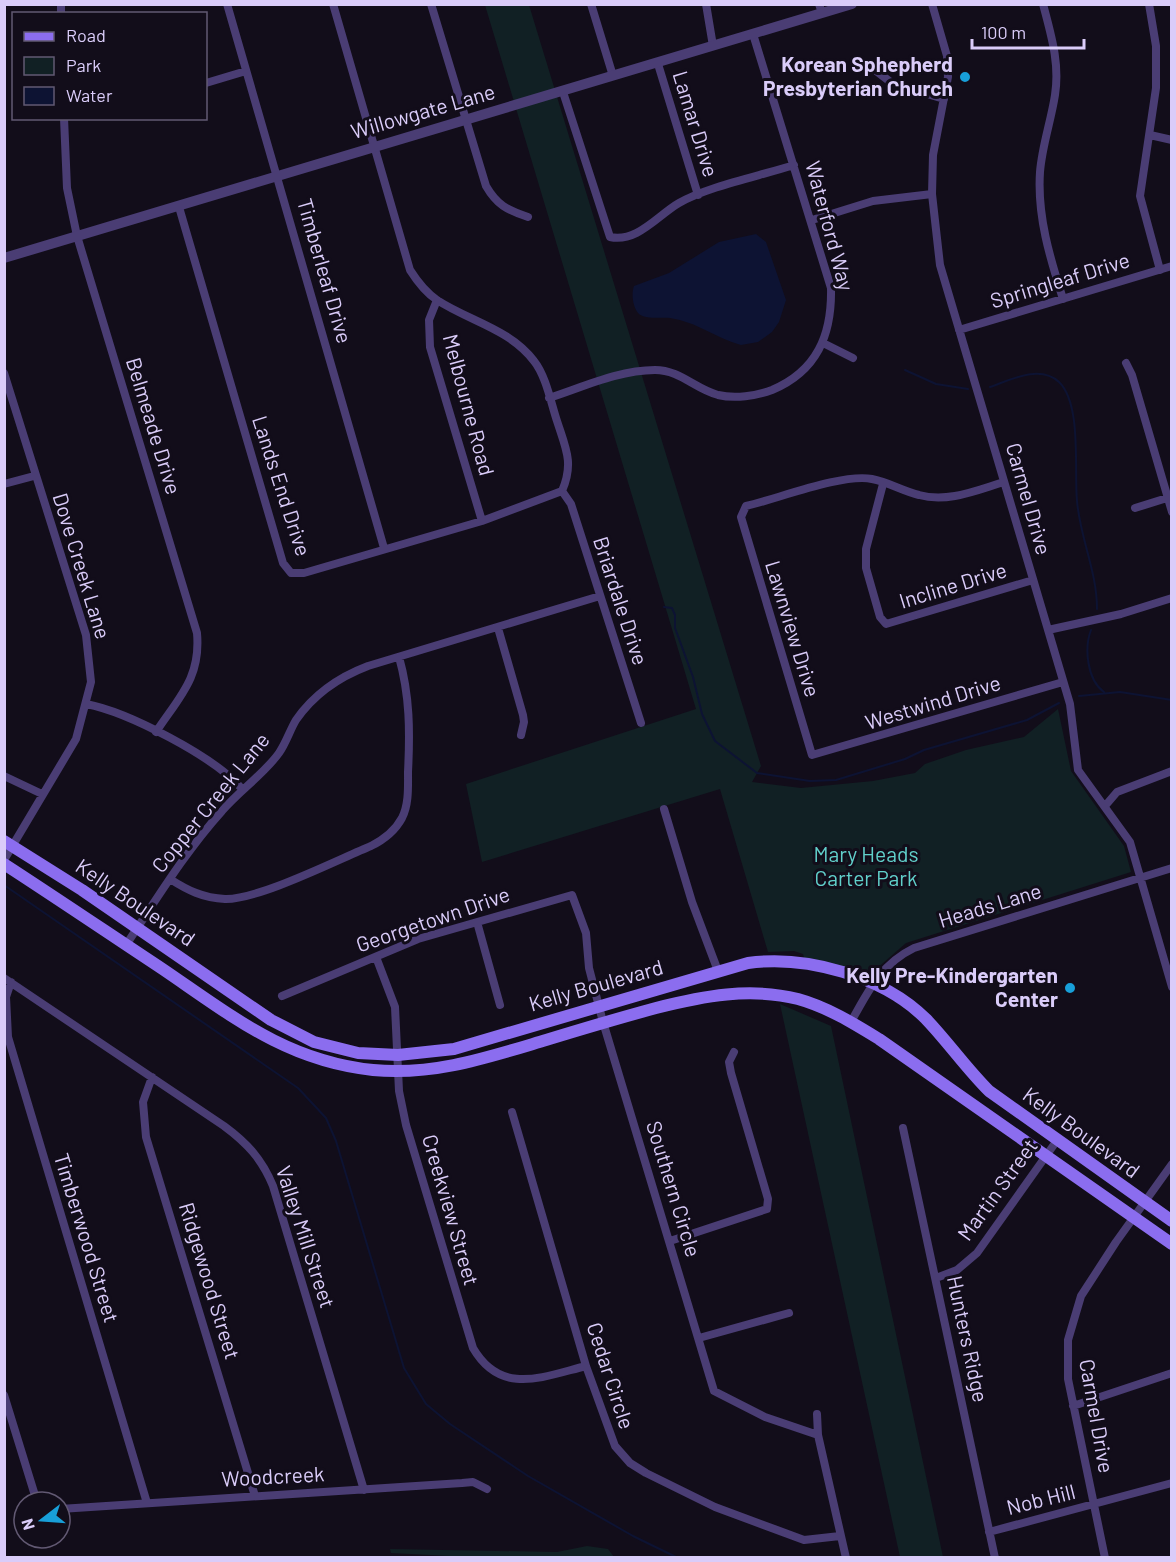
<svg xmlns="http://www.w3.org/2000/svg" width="1176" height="1562" viewBox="0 0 1176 1562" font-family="Barlow,sans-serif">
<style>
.green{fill:#112024}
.water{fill:#0d1333}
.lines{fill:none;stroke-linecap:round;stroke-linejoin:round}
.stream{stroke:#0d1333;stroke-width:2}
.minor{stroke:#4a3d74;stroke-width:8}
.tertiary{stroke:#4a3d74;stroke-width:10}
.secondary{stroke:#8b6def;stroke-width:12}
.poi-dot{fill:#189fd9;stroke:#120d1a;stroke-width:2}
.labels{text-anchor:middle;stroke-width:6;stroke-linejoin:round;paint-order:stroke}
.poi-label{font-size:21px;font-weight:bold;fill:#daccf9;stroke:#120d1a;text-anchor:end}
.street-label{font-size:21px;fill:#daccf9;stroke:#120d1a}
.park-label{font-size:21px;fill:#61d0cb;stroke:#120d1a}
</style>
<rect width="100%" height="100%" fill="#120d1a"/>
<path class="green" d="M485,5h44l232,761 -9,16 49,6 72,-7 42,-8 10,-9 41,-14 58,-13 34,-28 13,62 53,75 7,26 -225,71 -39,34 -62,-16 -2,-7 -9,-3 -26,1 -48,-163 -238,73 -16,-78 230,-75z
M780,1004l51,22 112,531h-43z
M587,1546l21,3 6,8 -125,1 -98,-5 -1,-4 167,3z"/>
<path class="water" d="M756,234l10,8 20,58 -7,22 -7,10 -14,10 -17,3c-25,-7 -44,-23 -71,-27 -7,-1 -26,2 -32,-5 -5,-6 -7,-19 -4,-27l35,-13 50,-31z"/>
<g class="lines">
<path class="stream" d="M905,370l31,14 32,5
M990,387c20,-7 50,-23 69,-5 23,22 15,88 18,119 3,37 20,70 20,108
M664,607l8,1 3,7v13l18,49 9,37 13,27 42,32 53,8 26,-1 69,-21 19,-9 103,-30 32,-17
M1091,630c-7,18 -4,50 13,62
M1079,696l41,-4 52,8
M4,885l294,203 28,30 10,23 68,227 22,36 24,20 78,52 105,60 45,22"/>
<path class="minor" d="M61,4v10
M227,4l157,544
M333,4l77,266c7,11 15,22 27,30 32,21 73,29 97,61 12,15 17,42 23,60 9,28 17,42 5,70
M431,4l55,182c11,19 21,24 42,31
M591,4l22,72
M706,4l7,42
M819,4l3,9
M932,4l15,52 1,21 -15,78 -1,39 8,71 130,439 8,66 52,72 42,145
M1043,4c8,31 17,59 12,91 -4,26 -13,51 -15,77 -3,44 10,86 23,127
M1149,4l7,42v42l-16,108 20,74
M658,64l40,131
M875,70l18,14 51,15
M206,83l40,-12
M563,92l47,145c27,6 48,-22 69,-34 30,-17 81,-27 115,-38
M64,118l3,70 10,48 120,397c4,45 -18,64 -41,99
M1150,135l22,5
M179,207l104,356 8,10h13l178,-52 80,-30
M812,220l61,-19 59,-7
M437,300l-8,20 1,27 52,174
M959,330l213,-64
M823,343l30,15
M1126,363l6,12 40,137
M4,373l82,262 5,47 -15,57 -72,121
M549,398c34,-11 70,-28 106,-28 25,0 40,19 63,25 17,4 38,1 54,-5 45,-19 60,-55 59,-102l-78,-254
M1004,482c-27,8 -56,21 -85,13 -16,-4 -31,-13 -47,-16 -29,-6 -95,20 -126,27l-5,11 71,238 251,-73
M4,484l30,-8
M883,484l-17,65v19l14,49 6,7 147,-44
M562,491l9,13 70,219
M1135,508l32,-10
M498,628l25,87 1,7 -3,13
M1048,630l73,-16 51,-16
M86,704c42,8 129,53 156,85
M4,776l38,18
M1105,806l12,-14 55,-21
M664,809l28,93 26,69
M170,879c17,11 33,19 55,20 33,1 112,-39 146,-53 12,-6 24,-15 31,-28 7,-14 6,-31 6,-46 2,-40 2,-76 -9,-115
M477,922l23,83
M126,945c30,-45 59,-93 96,-134 17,-20 42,-37 57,-58 7,-10 11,-23 17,-33 18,-26 43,-43 72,-54l232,-70
M376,957l19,50 4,84 7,34 67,223c28,48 69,29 113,18
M4,978l220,148c23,17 38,33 49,60l91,304
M11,982l-5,15 2,40 139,466
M282,996l136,-57 154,-44 14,38 3,35 14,54 111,369 51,26 53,18
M851,1022c17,-31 30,-58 63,-74l258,-80
M152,1077l-9,25 3,35 109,359
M512,1112l74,254 29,80 15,17 16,10 69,34 89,33 36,-4
M903,1128l92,430
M670,1241l97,-32 1,-10 -37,-126 -2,-11 5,-10
M936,1278l21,-8 20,-17 81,-114
M699,1338l90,-25
M4,1395l33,107
M1073,1406l99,-33
M817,1414l1,21 28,123
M60,1509l402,-26 11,-1 14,7
M989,1532l183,-49
M1105,1558l-37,-179v-39l13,-44 35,-54 56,-78"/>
<path class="tertiary" d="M4,258l848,-254"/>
<path class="secondary" d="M4,841l78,49 189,130 43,22 44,11 40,2 56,-6 294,-86c58,-8 135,13 178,56 22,23 40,49 63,72l183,130
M4,864c54,35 107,71 160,106 69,47 123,91 209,100 60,6 116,-13 173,-30 36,-11 73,-22 110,-32 47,-12 94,-21 142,-9 29,8 55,24 81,40l293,205"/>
</g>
<g class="poi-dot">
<circle cx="965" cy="77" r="6"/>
<circle cx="1070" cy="988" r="6"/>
</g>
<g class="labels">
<g class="poi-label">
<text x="953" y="72">Korean Sphepherd<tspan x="953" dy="24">Presbyterian Church</tspan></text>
<text x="1058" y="983">Kelly Pre-Kindergarten<tspan x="1058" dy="24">Center</tspan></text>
</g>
<g class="street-label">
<text transform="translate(423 112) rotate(-16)" y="7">Willowgate Lane</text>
<text transform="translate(695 124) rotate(73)" y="7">Lamar Drive</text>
<text transform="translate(829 226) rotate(75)" y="7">Waterford Way</text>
<text transform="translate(324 271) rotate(74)" y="7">Timberleaf Drive</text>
<text transform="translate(1060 281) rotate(-17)" y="7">Springleaf Drive</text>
<text transform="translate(468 405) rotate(75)" y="7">Melbourne Road</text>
<text transform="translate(153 426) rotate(73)" y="7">Belmeade Drive</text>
<text transform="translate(281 486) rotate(72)" y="7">Lands End Drive</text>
<text transform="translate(1028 499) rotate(74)" y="7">Carmel Drive</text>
<text transform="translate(81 566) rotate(73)" y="7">Dove Creek Lane</text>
<text transform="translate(953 586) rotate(-17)" y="7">Incline Drive</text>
<text transform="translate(620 601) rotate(72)" y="7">Briardale Drive</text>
<text transform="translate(792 629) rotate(73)" y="7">Lawnview Drive</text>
<text transform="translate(933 703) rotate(-17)" y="7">Westwind Drive</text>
<text transform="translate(211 803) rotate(-51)" y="7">Copper Creek Lane</text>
<text transform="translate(135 903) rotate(34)" y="7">Kelly Boulevard</text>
<text transform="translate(990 906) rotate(-17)" y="7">Heads Lane</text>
<text transform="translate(433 920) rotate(-19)" y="7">Georgetown Drive</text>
<text transform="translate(596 986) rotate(-16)" y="7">Kelly Boulevard</text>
<text transform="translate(1081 1133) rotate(36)" y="7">Kelly Boulevard</text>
<text transform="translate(673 1189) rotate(73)" y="7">Southern Circle</text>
<text transform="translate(998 1190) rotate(-54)" y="7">Martin Street</text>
<text transform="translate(450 1210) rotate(74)" y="7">Creekview Street</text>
<text transform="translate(305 1237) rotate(72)" y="7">Valley Mill Street</text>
<text transform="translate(86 1238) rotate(73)" y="7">Timberwood Street</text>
<text transform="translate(209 1281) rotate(73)" y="7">Ridgewood Street</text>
<text transform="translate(967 1339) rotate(78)" y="7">Hunters Ridge</text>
<text transform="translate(610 1376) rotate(72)" y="7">Cedar Circle</text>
<text transform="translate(1096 1416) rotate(80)" y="7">Carmel Drive</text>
<text transform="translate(273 1477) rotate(-3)" y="7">Woodcreek</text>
<text transform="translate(1041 1500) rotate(-14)" y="7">Nob Hill</text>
</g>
<g class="park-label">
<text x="866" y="862">Mary Heads<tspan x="866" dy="24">Carter Park</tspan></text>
</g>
</g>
<rect width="1176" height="1562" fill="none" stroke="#daccf9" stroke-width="12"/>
<rect x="12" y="12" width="195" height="108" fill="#120d1a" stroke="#625973" stroke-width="1.5"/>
<rect x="24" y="32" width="30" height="9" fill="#8b6def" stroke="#625973" stroke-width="1.5"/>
<text x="66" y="42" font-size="18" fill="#daccf9">Road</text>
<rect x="24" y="57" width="30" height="18" fill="#112024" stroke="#625973" stroke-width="1.5"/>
<text x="66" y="72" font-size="18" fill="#daccf9">Park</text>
<rect x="24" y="87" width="30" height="18" fill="#0d1333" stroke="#625973" stroke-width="1.5"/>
<text x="66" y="102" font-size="18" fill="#daccf9">Water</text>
<g transform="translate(42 1520) rotate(253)"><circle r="28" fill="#120d1a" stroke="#625973" stroke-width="1.5"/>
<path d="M0-4.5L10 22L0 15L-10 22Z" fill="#189fd9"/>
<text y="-9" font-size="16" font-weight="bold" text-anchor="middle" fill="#daccf9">N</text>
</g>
<path d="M972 39v9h112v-9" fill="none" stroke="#daccf9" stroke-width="3"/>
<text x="981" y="39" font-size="18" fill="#daccf9" stroke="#120d1a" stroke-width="4.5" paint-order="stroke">100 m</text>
</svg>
